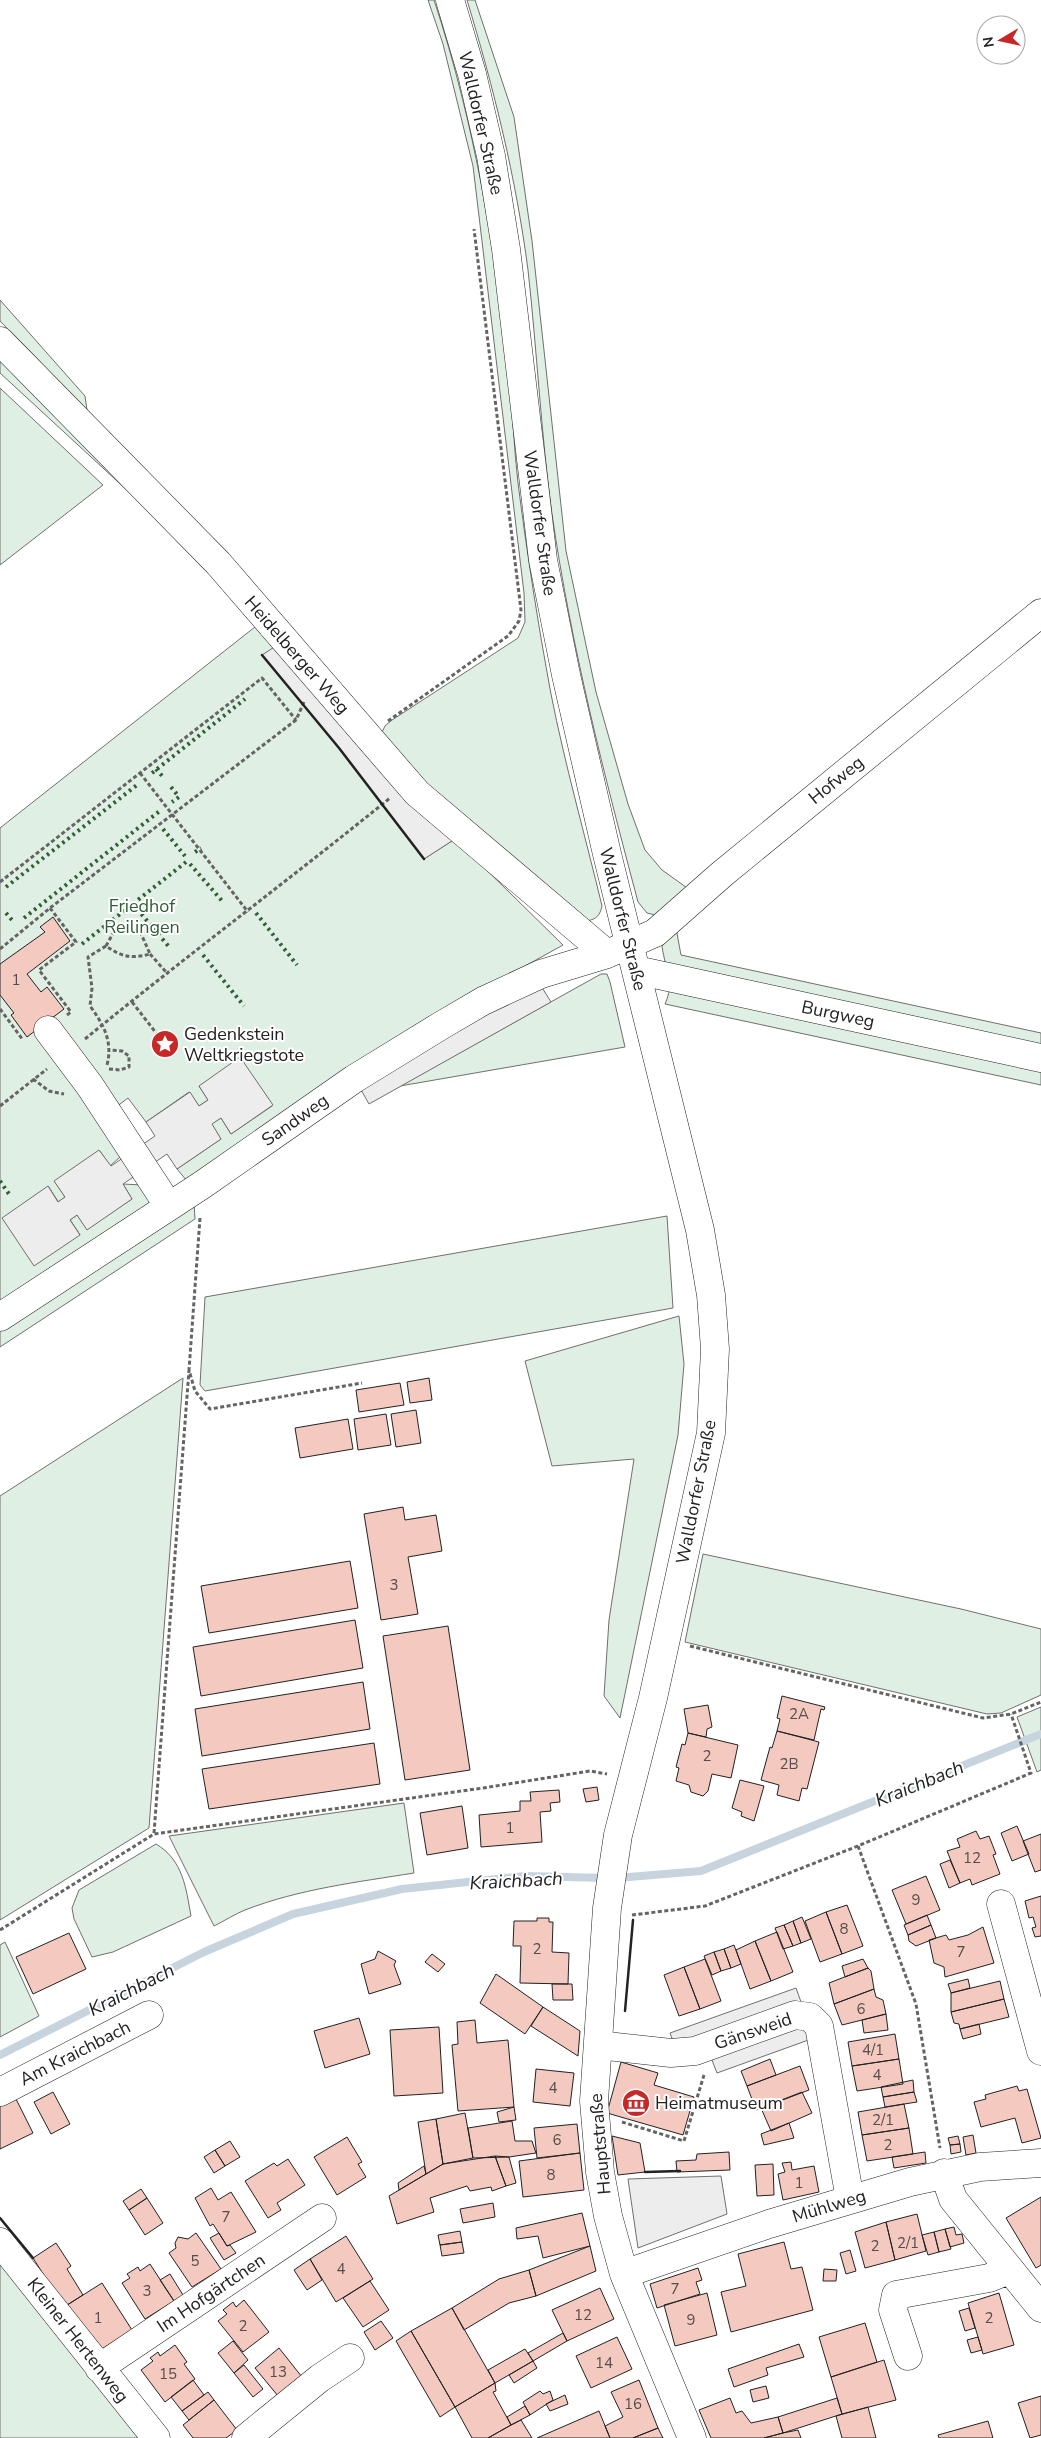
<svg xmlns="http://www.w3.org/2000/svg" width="1041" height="2438" viewBox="0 0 1041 2438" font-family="'Nunito Sans',sans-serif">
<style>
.green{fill:#e0efe3;stroke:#6f6f6f}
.parking{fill:#ededed;stroke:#6f6f6f}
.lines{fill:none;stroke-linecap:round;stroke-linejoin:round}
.stream{stroke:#c7d3dd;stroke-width:8}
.building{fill:#f3c9c0;stroke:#222}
.minor-casing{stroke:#222;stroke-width:29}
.path{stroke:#646464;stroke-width:3;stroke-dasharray:4 2.5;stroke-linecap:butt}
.minor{stroke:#fff;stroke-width:28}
.hedge{stroke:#2f5e38;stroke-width:4;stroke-dasharray:2.5 4;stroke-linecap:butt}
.wall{stroke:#222;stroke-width:2.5}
.labels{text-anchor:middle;stroke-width:4;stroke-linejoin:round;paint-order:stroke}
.number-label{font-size:15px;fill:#564c4a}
.street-label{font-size:18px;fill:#222;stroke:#fff}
.park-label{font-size:18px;fill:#2f5e38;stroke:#fff}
.poi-label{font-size:18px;fill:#222;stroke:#fff;text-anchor:start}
.water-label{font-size:19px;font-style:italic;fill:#222;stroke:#fff}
</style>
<rect width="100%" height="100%" fill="#fff"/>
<path class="green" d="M428,0h6c41,124 62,252 75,381 4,34 5,68 9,102 9,71 20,141 33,211 14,71 34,141 51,212 -2,9 -5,13 -15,15l-197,-169 -9,-18 4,-8 7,-6 126,-82 7,-16 -1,-29 -51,-427 -30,-122z
M467,0h8l39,117 18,124 34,310 30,141 32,112 17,46 17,20 28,20 -35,25 -8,-2 -9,-11c-34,-128 -67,-256 -86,-388 -11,-81 -15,-163 -24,-244 -12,-92 -34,-181 -61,-270z
M0,300l85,96 2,14 -87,-89z
M0,355l181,185 -181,-167z
M0,388l103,97 -103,80z
M260,623l19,21 -16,11 76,93 85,111 31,-20 108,106 -128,71 -248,165 -10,-12 44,-30 -10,-15 10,-6 10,16 41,-28 -73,-20 9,14 -9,6 -10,-14 -43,30 -18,-24 -21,16 13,43 -10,9 -10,-15 -45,31 10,15 -7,5 -10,-16 32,49 -10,-15 7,-5 10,14 45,-30 -9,-15 19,1 8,8v9l-4,8 -146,97v-479z
M676,928l5,27 360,78v52l-376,-81c10,-22 0,-35 -3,-58l5,-8z
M601,974h6l3,8 15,65 -225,39z
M194,1203l1,16 -195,128v-21z
M667,1216l6,92 -468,83 -5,-6 5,-88z
M679,1316l5,48 -6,71 -58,283 -16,-22 5,-76 25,-161 -82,7 -27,-105z
M183,1378l-34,450 -149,92v-424z
M703,1554l258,55 80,20v66l-40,18 -14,1 -302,-72z
M1041,1707v63l-4,2 -20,-55z
M404,1803l10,70c-56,9 -115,16 -169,37 -10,4 -21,11 -31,16l-45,-90z
M156,1844c27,16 30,44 35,72l-78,36 -21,5 -18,-38 -2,-11 7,-18z
M5,1942l34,74 -39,21v-92z
M0,2259l139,179h-139z"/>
<path class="parking" d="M279,644l176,195 -31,20 -85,-111 -77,-93z
M541,986l10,16 -182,102 -9,-16 101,-60z
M240,1057l33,48 -42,29 -10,-16 -9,6 9,15 -44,30 -10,-15 -44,30 9,15 -45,31 -10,-15 -7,5 10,15 -46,31 -32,-48 46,-32 10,16 7,-5 -11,-16 45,-31 12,16 44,-30 -9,-14 44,-30 9,14 9,-6 -9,-14z
M796,1988l18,50 -97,35 -12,-31 -28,10 -7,-19z
M721,2176l6,38 -89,34 -10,-69z"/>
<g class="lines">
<path class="stream" d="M617,1878l84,-7 340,-137
M0,2055l204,-103 89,-38 109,-25 122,-13 82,2"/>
</g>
<path class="building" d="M53,917l17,24 -43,33 14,18 6,-5 17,22 -37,28 -16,-22 3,-2 -14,-18v-31l45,-32 -5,-5z
M429,1378l3,22 -22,3 -3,-21z
M400,1383l4,22 -45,7 -3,-22z
M416,1410l5,33 -25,4 -5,-33z
M386,1414l5,31 -33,5 -4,-31z
M348,1419l5,30 -53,9 -5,-30z
M403,1507l2,13 31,-5 6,36 -34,6 10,57 -37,6 -17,-106z
M350,1561l8,47 -149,25 -8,-47z
M355,1620l8,48 -162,28 -8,-49z
M448,1626l22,144 -65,10 -22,-144z
M363,1682l7,47 -168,27 -7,-47z
M782,1696l43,11 -1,3 -3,-1 -7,31 -37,-9 3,-12 -3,-1z
M708,1705l4,22 -5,2 -1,8 -18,-4 -4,-24z
M777,1731l42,11 -12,47 -5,-1 -3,13 -22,-6 2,-10 -18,-5 9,-33 2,1z
M688,1733l50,12 -7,33 -19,-4 -4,17 -5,5 -12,-4 -2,-7 -13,-4 3,-13 -3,-1 6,-23 3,1z
M374,1743l6,41 -171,25 -7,-40z
M740,1780l24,6 -10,35 -13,-5 1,-4 -10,-4z
M597,1787l2,13 -13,2 -3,-13z
M559,1790l1,12 -10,1 1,8 -11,1 2,30 -61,5 -2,-32 41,-4v-10h11l-1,-9z
M462,1806l6,42 -41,7 -7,-42z
M1017,1826l12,28 -17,7 -11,-28z
M976,1831l4,8 9,-3 7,18 -3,1 7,19 -28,11 -2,-6 -10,4 -13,-32 13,-4 -3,-8z
M1041,1834v36l-6,2 -12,-31z
M950,1860l10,23 -11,5 -9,-24z
M926,1876l14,34 -34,14 -14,-34z
M1041,1896v40l-6,1 -3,-9 4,-1 -3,-10 -4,1 -4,-17z
M847,1905l16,41 -21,8 -16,-42z
M826,1912l16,42 -22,8 -15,-41z
M927,1915l4,10 -23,10 -4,-10z
M802,1917l9,22 -10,4 -8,-22z
M537,1918h12v4h4l-1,30 17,1 -1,31 -48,-1 1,-37h-8l1,-25h23z
M793,1921l8,22 -8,3 -9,-21z
M784,1925l9,21 -10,3 -8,-21z
M931,1925l5,13 -20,8 -7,-5 -1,-6z
M983,1927l11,36 -49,14 -1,-10 -10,-4 -5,-23 17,-5 3,5 19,-5z
M777,1932l16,40 -22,9 -16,-40z
M69,1933l17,36 -53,25 -17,-37z
M755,1941l16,40 -21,8 -14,-39z
M734,1945l7,19 -10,4 -7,-19z
M724,1949l7,19 -10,3 -7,-19z
M378,1951l18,10 -2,4 7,19 -32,10 -8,-30 14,-5z
M714,1952l7,19 -9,4 -8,-19z
M432,1954l13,10 -7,8 -13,-10z
M705,1959l16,42 -21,8 -16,-42z
M863,1959l5,9 -23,9 -3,-11z
M684,1967l16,42 -21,7 -15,-41z
M868,1968l3,3 3,18 -40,15 -5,-21z
M496,1974l47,33 -18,27 -45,-31z
M968,1979l2,9 -19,5 -3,-9z
M1000,1981l4,18 -53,13v-19z
M552,1984h20l1,16h-20z
M874,1989l2,8 7,3 3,14 -44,11 -8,-21z
M1004,1999l5,18 -49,12 -1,-5 -5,-1 -3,-11z
M543,2007l37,24 -2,25 -47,-30z
M886,2014l2,16 -24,3 -2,-13z
M359,2018l11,36 -45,14 -11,-37z
M475,2020l2,23 31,-3 6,67 -56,4 -6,-66 6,-1 -1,-22z
M979,2024l2,10 -18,5 -3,-10z
M439,2027l4,66 -49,3 -4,-66z
M895,2034l4,25 -47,7 -4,-24z
M770,2059l6,16 -29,11 -6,-15z
M899,2059l4,25 -46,7 -5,-25z
M621,2062l37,11 -4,12 40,12 -11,38 -76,-22z
M800,2066l9,24 -53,20 -9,-24z
M536,2069l38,4 -4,33 -37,-4z
M913,2080l1,12 -31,5 -2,-10z
M1017,2086l2,5 8,-2 14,49 -19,5 -7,-25 -34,9 -7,-25 12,-3 -1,-4z
M53,2092l17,32 -19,10 -17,-32z
M802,2092l10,21 -41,18 -10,-23z
M914,2092l3,10 -32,5 -2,-10z
M14,2095l19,38 -33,16v-48z
M904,2104l5,24 -47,7 -4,-23z
M514,2107l2,13 -17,2 -2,-10z
M465,2113l8,45 -30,6 -7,-45z
M436,2119l7,45 -17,10 -8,-52z
M512,2121l3,20h17l4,12 -27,4 -36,1 -5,-30z
M789,2123l5,15 -30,7 -3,-11z
M577,2124l3,29 -43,5 -3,-30z
M909,2128l4,26 -46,7 -5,-26z
M973,2135l3,18 -10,2 -3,-18z
M612,2136l28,7 5,29 -27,3z
M958,2136l2,8 -10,1 -2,-7z
M347,2137l15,25 -4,2 8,13 -29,18 -23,-38z
M230,2141l10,16 -15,9 -10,-16z
M960,2144l1,8 -10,2 -1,-9z
M215,2150l10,16 -11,7 -10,-16z
M729,2152l1,18 -53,2 -1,-11 20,-1 1,-6z
M925,2152l1,11 -32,5 -2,-11z
M580,2153l4,37 -61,7 -4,-36z
M495,2156l14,1 7,26 -10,3z
M495,2156l11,30 -14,5 -1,-4 -21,4 -3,-5 -37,12 4,14 -37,12 -8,-28 54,-32z
M288,2159l17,26 -28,18 4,7 -13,8 -23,-37 29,-18 3,3z
M791,2162l1,8 22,-4 5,26 -36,8 -5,-26 7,-2 -3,-9z
M773,2164l1,31 -17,1 -2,-31z
M424,2166l2,8 -27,16 -1,-7z
M211,2188l7,12 13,-8 25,40 -29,14 -14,-22 -3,2 -15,-28z
M141,2189l6,9 -18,12 -6,-9z
M1041,2197v68l-5,3 -30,-50z
M147,2198l16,25 -18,12 -16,-25z
M493,2203l2,14 -32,6 -3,-14z
M582,2213l8,33 -47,12 -5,-22 -21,3 -1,-11z
M917,2214l9,37 -31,9 -9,-38z
M886,2222l9,38 -30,8 -10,-36z
M954,2227l2,8 6,-1 2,9 -14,4 -5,-18z
M945,2229l6,20 -12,3 -5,-20z
M460,2231l2,11 -22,3 -2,-10z
M934,2232l5,20 -11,3 -6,-20z
M196,2233l25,36 -29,18 -23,-34 7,-5 -1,-5 3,-6 10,2z
M219,2233l8,13 3,-1 6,8 -12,7 -14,-22z
M346,2236l27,43 -37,23 -26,-43z
M462,2242l2,11 -22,3 -2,-11z
M784,2242l7,27 11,-2 11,43 -82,22 -10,-40 25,-6 -8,-32z
M56,2243l15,23 -4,3 16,26 -19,12 -31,-49z
M590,2246l6,25 -60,25 -7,-26z
M850,2250l6,21 -10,3 -6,-21z
M310,2259l12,21 -15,10 -13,-20z
M150,2264l24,37 -29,18 -23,-36 8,-5 -3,-4 11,-7 2,4z
M698,2268l4,12 -6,2 4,12 -43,14 -7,-24z
M824,2269l13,1 -1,11h-13z
M529,2270l7,26 -27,7 -45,27 -12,-22 47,-29z
M170,2274l13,21 -9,6 -14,-21z
M370,2281l19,29 -26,17 -20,-29z
M102,2283l30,47 -38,24 -30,-47z
M600,2288l14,31 -47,22 -15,-31z
M707,2293l10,42 -42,11 -11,-41z
M999,2293l15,52 -31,9 -15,-51z
M244,2300l25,32 -26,20 -25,-31 9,-7 -4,-4 10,-8 3,5z
M452,2308l43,75 -40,24 -44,-76z
M969,2308l6,20 -10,3 -6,-20z
M381,2321l12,17 -18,12 -11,-18z
M865,2323l12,39 -46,15 -12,-40z
M411,2331l44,76 -15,10 -44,-76z
M563,2333l4,8 -34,20 -5,-8z
M617,2337l15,32 -41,19 -15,-32z
M978,2337l4,13 -11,3 -4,-13z
M233,2341l15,19 -14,13 -16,-20z
M799,2344l5,13 -38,11 2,7 -34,12 -6,-18z
M175,2345l12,17 -3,2 11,15 -30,23 -24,-32 12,-9 -3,-3 8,-6 2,4z
M279,2348l23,29 -24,19 -23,-28z
M525,2349l8,12 -38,22 -7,-13z
M884,2360l12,40 -54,14 -11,-37z
M533,2361l4,7 -23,15 -5,-8z
M244,2365l19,24 -10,8 -19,-24z
M193,2380l11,15 -22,16 -11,-14z
M639,2380l19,48 -25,10h-23l-5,-12 18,-9 -12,-25z
M495,2383l1,8 -3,1 18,33 -23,13h-16l-17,-31z
M766,2386l3,12 -16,4 -3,-12z
M540,2391l3,3 7,-3 3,9 -23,15 -7,-13z
M208,2392l6,8 -25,20 -7,-9z
M565,2395l3,9 -18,7 -4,-7z
M1041,2396v39l-11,3 -12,-35z
M730,2398l6,15 6,-2 9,12 27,-6 5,16 -19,5h-53l-12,-28z
M837,2398l5,16 -59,19 -5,-16z
M214,2400l23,30 -11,8h-33l-10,-13z
M525,2406l5,9 -19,10 -4,-8z
M868,2407l8,31h-34l-6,-22z
M599,2411l11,27h-73z
M521,2420l11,18h-44l23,-13z
M988,2421l5,17h-54l-1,-3z
M658,2428l5,10h-30z
M798,2430l3,8h-37l19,-5z"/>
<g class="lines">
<defs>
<path id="minor" d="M450,0l22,74 19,82 15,93 37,311 23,115 41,179 93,376 11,65 4,54 -4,84 -58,265 -35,137 -11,73 -13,193 6,71 8,44 16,58 68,164
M0,341l218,222 199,230 190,161
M636,970l405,88
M48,1030l42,56 78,119
M0,1317l202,-132 152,-106 88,-54 41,-24 58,-27 66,-20 48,-21 67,-59 319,-261
M1001,1904l40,147
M598,2045l73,8 24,-2 100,-36 15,2 9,9 31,173
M0,2092l149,-77
M944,2173l9,26 88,109
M0,2242l156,196
M624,2274l145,-50 141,-42 70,-15 61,-4
M908,2356l-15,-46 3,-15 93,-17 20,-8
M99,2368l223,-150
M246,2438l74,-60 30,-20"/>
</defs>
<use href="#minor" class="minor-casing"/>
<path class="path" d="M388,721l120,-85 11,-15 2,-11 -47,-381
M140,773l108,139
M0,882l262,-204 34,42
M50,908l26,34 -37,28 32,42 -4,3
M106,946l9,-16 12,-3 12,2 11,25c-19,5 -28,3 -44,-8l-18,11 4,31 -2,18c14,19 23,36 17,59
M0,949l50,-41 246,-188 8,-18
M150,954l16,18
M132,1002l28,36
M0,1009l23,31
M85,1039c100,-82 204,-159 305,-241
M109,1069l11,1 9,-3v-11l-7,-5 -12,-1
M33,1079l16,12 15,3
M0,1106l47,-37
M200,1218l-11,152 6,21 15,18 152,-26
M690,1646l293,72 28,-4 30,-12
M154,1833l35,-463
M858,1846l58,158 24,144
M632,1915l73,-9 153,-60 173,-73 -20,-59
M0,1930l154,-96 329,-46 107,-17 17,3
M622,2122l62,19 20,-66"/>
<use href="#minor" class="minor"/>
<path class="hedge" d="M156,769l8,9
M152,773l93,-74
M171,787l8,10 -7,5
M163,829l22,27
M195,852l6,-4
M190,864l33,38
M6,887l131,-102
M133,904l37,44
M6,913l6,7
M256,913l41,52
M24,918l137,-108
M82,944l104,-82
M203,955l41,51
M0,1181l9,13"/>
<path class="wall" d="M262,655l77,93 85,111
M625,2011l8,-91
M645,2172l35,-1
M0,2218l33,40"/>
</g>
<defs>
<symbol id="sight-disc" viewBox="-11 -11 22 22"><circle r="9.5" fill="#c62828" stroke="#fff"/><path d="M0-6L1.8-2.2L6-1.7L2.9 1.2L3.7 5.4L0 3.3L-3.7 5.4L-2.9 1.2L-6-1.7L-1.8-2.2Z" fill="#fff"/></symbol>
<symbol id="museum-disc" viewBox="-11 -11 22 22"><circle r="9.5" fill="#c62828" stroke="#fff"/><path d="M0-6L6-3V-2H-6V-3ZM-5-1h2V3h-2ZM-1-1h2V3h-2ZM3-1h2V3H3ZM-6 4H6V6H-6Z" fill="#fff"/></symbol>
</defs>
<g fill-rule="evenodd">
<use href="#sight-disc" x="149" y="1028" width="32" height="32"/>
<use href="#museum-disc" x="620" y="2087" width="32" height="32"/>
</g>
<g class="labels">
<g class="number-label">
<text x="16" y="985">1</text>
<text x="394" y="1590">3</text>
<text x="799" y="1719">2A</text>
<text x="707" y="1761">2</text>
<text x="789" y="1769">2B</text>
<text x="510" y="1833">1</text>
<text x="972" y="1863">12</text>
<text x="916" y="1905">9</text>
<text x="844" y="1934">8</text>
<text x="537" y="1954">2</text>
<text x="961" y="1957">7</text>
<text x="861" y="2014">6</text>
<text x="873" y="2055">4/1</text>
<text x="877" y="2080">4</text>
<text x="553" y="2093">4</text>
<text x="883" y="2125">2/1</text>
<text x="557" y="2145">6</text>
<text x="888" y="2150">2</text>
<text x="551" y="2180">8</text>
<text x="799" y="2188">1</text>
<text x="226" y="2222">7</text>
<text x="908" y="2248">2/1</text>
<text x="875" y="2251">2</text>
<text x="195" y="2266">5</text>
<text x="341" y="2274">4</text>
<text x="675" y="2294">7</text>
<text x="147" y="2296">3</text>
<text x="583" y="2320">12</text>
<text x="98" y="2323">1</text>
<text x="989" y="2323">2</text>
<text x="691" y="2325">9</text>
<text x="243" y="2331">2</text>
<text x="604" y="2368">14</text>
<text x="278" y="2377">13</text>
<text x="168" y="2379">15</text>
<text x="633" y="2409">16</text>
</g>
<g class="street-label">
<text transform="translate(481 123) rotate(77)" y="6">Walldorfer Straße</text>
<text transform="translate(540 523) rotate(82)" y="6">Walldorfer Straße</text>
<text transform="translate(297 655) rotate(49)" y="6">Heidelberger Weg</text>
<text transform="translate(836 780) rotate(-39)" y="6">Hofweg</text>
<text transform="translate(623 919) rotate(76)" y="6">Walldorfer Straße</text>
<text transform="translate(838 1014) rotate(12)" y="6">Burgweg</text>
<text transform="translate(295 1120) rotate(-35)" y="6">Sandweg</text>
<text transform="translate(696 1492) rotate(-79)" y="6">Walldorfer Straße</text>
<text transform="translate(753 2031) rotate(-19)" y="6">Gänsweid</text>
<text transform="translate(75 2053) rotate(-27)" y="6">Am Kraichbach</text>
<text transform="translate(600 2144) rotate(-95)" y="6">Hauptstraße</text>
<text transform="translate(829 2206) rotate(-17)" y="6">Mühlweg</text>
<text transform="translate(211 2293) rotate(-34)" y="6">Im Hofgärtchen</text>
<text transform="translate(78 2340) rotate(52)" y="6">Kleiner Hertenweg</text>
</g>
<g class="park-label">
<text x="142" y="912">Friedhof<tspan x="142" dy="21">Reilingen</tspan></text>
</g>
<g class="poi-label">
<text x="184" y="1040">Gedenkstein<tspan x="184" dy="21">Weltkriegstote</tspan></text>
<text x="655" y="2109">Heimatmuseum</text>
</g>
<g class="water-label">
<text transform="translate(919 1783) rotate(-22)" y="7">Kraichbach</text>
<text transform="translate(516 1880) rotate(-3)" y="7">Kraichbach</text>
<text transform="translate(131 1989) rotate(-27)" y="7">Kraichbach</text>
</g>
</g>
<g transform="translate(1001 40) rotate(261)"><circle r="24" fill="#ffffff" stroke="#a7a7a7"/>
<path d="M0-4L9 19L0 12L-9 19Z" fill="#c62828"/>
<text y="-8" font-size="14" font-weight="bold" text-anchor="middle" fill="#222222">N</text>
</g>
</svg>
